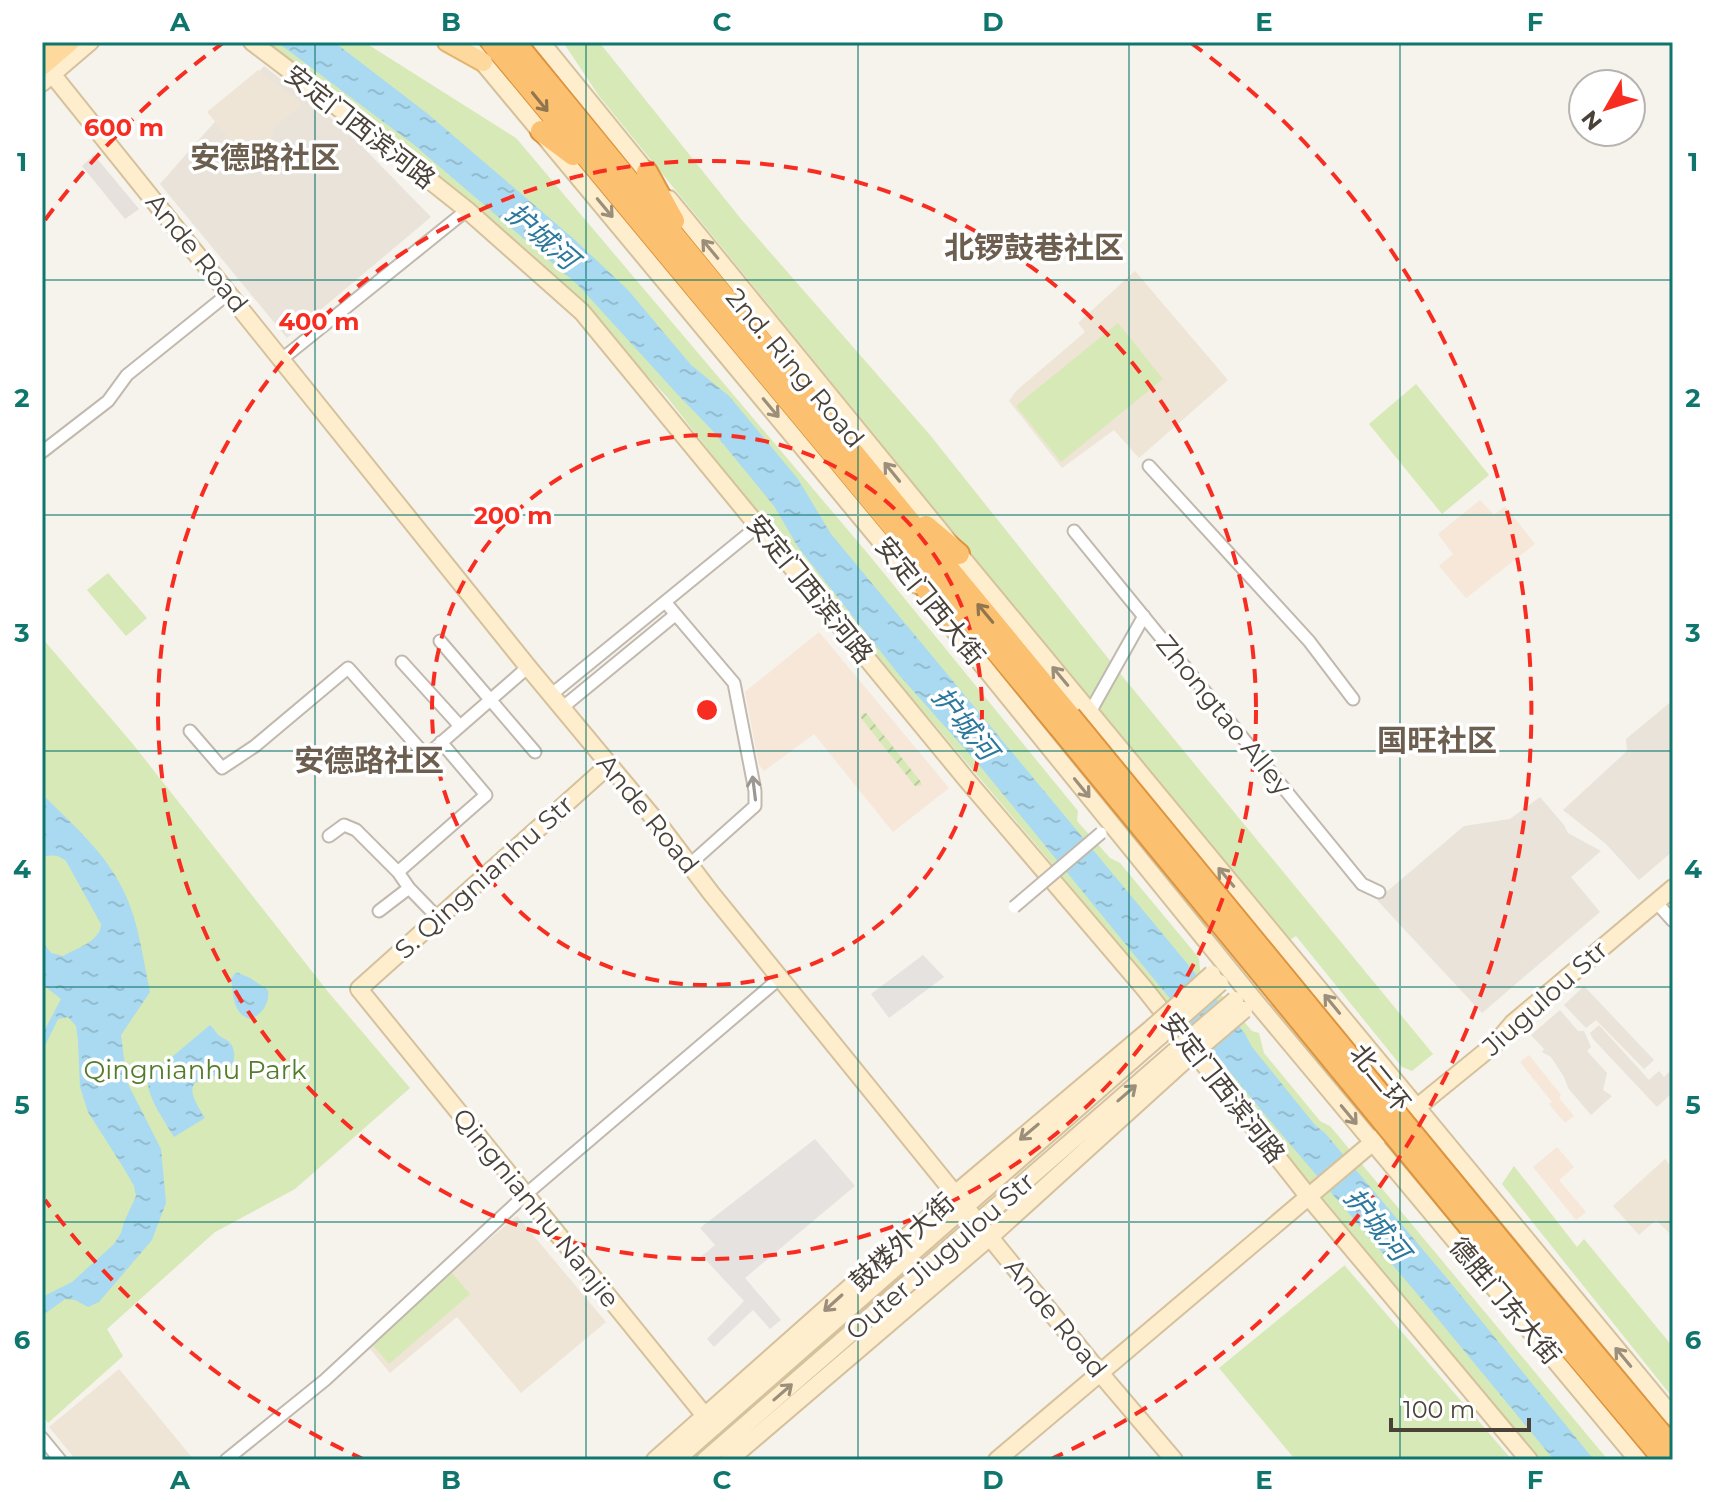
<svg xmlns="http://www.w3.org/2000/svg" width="1715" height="1502" viewBox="0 0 1715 1502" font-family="Montserrat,'Noto Sans SC',sans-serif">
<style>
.residential{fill:#e9e3da}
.commercial{fill:#f6e7d8}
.industrial{fill:#e6e1dd}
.education{fill:#eee5d6}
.park{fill:#d6e9b6}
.garden{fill:url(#garden-furrows)}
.parking{fill:#e5e2e0}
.water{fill:url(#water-ripples)}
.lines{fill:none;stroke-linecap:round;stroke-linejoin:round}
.street-casing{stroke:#c1b9ae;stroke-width:15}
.secondary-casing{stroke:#d5c19c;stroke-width:20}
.primary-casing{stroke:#e4b46c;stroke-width:22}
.highway-casing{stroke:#dd943f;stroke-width:24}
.street{stroke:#fff;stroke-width:11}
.secondary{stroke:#feeecd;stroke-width:16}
.primary{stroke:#fdd99d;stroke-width:18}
.highway{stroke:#fcc170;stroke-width:20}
.street-bridge-casing{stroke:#c1b9ae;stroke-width:15;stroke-linecap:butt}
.secondary-bridge-casing{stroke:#d5c19c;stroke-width:20;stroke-linecap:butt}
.highway-bridge-casing{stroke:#dd943f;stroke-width:24;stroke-linecap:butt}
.street-bridge{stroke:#fff;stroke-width:11}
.secondary-bridge{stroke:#feeecd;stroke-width:16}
.highway-bridge{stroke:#fcc170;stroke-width:20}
.oneway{stroke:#91754f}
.oneway2{stroke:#9b8f7c}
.oneway3{stroke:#9b9792}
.grid{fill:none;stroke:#0f766e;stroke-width:2;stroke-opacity:0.55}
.ring{fill:none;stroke:#f82d21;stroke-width:4;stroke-dasharray:14 10}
.labels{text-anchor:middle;stroke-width:7;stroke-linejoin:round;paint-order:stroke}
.street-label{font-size:26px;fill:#4a4239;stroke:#fff}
.park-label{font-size:26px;fill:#527d2b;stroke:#fff}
.water-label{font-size:28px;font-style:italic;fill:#2d799e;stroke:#fff}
.quarter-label{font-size:30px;font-weight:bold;fill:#6d5f50;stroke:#fff}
.centre{fill:#f82d21;stroke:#fff;stroke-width:4}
.ring-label{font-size:24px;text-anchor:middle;font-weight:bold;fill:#f82d21;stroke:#fff;stroke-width:7;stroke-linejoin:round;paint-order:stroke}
.neatline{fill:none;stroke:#0f766e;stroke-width:3}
.grid-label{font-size:26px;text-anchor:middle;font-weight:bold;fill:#0f766e}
</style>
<defs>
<pattern id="garden-furrows" width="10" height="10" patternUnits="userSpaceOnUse" patternTransform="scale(2)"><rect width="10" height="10" fill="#d6e9b6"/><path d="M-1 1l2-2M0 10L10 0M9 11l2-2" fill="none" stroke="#b9c99d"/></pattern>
<pattern id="water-ripples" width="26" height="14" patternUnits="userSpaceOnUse" patternTransform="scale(2)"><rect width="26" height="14" fill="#aadaf1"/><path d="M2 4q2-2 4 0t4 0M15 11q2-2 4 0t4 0" fill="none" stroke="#94bccf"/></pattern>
</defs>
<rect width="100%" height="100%" fill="#f6f2ec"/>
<path class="residential" d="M264,66l82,64 85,87 -144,121 -127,-154z
M1673,700v151l-34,29 -33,-36 -43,-34 64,-59 -1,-12z
M1540,797l24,28 4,8 33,18 -30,26 29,35 -118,101 -105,-113 87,-74 46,-7z
M1584,986l70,74 -10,9 -48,-49 -10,8 -22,-23z
M1560,1010l18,21h6l7,16 -4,4 20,22 -4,17 9,6 -21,19 -23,-27 -4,-11 -13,-20 -9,-5 2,-3 -13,-14z
M1599,1025l50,55 10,-9 5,6 5,-5 4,4v16l-16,15 -64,-68 -3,-6z"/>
<path class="commercial" d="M1480,500l14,15 11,-9 30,38 -69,54 -27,-32 14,-12 -15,-20z
M819,632l130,156 -56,44 -79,-98 -50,37 -5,-6 -14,-73z
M1529,1055l32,40 -2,3 15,18 -9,7 -16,-19 3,-2 -32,-40z
M1557,1147l17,20 -15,13 27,32 -10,8 -43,-53z"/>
<path class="industrial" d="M94,155l45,54 -14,10 -43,-53z"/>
<path class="education" d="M258,70l45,34 -29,23 -4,23 -19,15 -44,-53z
M1135,271l93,109 -89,78 -25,-28 -52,38 -53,-67 7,-10 69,-59 -7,-9z
M1665,1159l6,7 2,-1v72l-17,-17 -17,15 -26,-29z
M517,1216l89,106 -85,71 -64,-76 -67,56 -25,-30z
M119,1369l75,91h-118l-27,-33z"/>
<path class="park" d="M261,42h103l152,96 353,417 209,256 -1,10 33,37 10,5 79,95 1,12 52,61 7,2 5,20 56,68 10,5 278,334h-68l-331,-399 -52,-69 -120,-146 -251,-297 -119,-152 -99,-106z
M563,42h36l142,177 189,216 193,242 310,377 -21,17 -10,-4 -106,-131 -6,4 -208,-250 -483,-594z
M1118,323l45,56 -102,83 -45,-56z
M1416,384l73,91 -47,39 -73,-90z
M108,573l39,45 -21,18 -39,-46z
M42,638l90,105 197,250 81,95 -115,101 -80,43 -108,97 16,27 -75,67 -6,-8z
M1514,1166l63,81 7,-8 89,108v51l-171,-214z
M1345,1265v1l167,194h-223l4,-3 -74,-89z
M452,1273l18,21 -81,70 -18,-21z"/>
<path class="garden" d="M866,713l55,69v3l-6,1 -54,-68 1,-4z"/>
<path class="parking" d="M923,955l21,22 -55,41 -18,-24z
M815,1139l40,47 -110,92 36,42 -11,9 -17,-19 -39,37 -7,-8 37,-38 -42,-45 13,-11 -15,-17z"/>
<path class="water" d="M277,42h57l94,72 146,125 54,51 63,75 38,31 69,83 33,55 413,498 8,15 63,78 10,8 125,149 144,178h-40l-135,-164 -158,-186 -281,-344 -80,-90 -102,-129 -24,-41 -63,-77 -31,-32 -102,-112 -165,-141z
M42,794c34,34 72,66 88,112 10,26 14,59 20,86l-29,43 6,47 34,67 5,54 -14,37 -53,62 -11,5 -13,-7 -10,-1 -19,14 -4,1v-17l30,-15 42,-38 7,-11 3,-11 12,-26 -2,-10 -11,-19 -35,-55 -8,-25 -2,-47 -2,-14 -8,-9 -10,2 -16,33v-17l19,-36 -19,-15v-43l9,12 12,3c14,-8 38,-15 38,-32l-35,-63c-8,-6 -14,-7 -24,-3z
M236,972l14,6 18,12c2,13 -6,25 -18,29 -18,-6 -16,-24 -19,-40z
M210,1025c1,1 8,9 8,10 6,5 11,4 14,11 3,6 3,13 0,18 -12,25 -63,0 -27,54l-31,19c-11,-20 -48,-65 -8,-75z"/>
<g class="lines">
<defs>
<path id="street" d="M282,359l185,-149
M42,452l66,-51 19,-26 102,-82
M1149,466l160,175 44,58
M1074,531l288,353 17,8
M666,603l68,80 21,108v15l-65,58
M440,641l95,111
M402,662l58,64
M552,694l206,-168
M563,707l112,-92
M1090,712l54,-96
M190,731l32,37 33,-22 93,-78 78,88 102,-89
M329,836l15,-11 12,5 42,42 88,-77 -45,-53
M409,888l29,30
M1656,902l17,19
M379,911l30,-23 -11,-16
M42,1438l18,22
M226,1460l99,-80 200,-185 255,-217"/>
<path id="secondary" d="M252,42l83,63 132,105 115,102 384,467 178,209 164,208 221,264
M466,42l451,543
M541,42l113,139
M44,64l484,603 133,160 50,66 389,480 74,87
M42,83l48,-41
M669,199l290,355 714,863
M937,609l318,392 383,459
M609,765l-250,224 355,438
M1410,1113l86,-70 17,-20 160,-135
M655,1460l300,-266 198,-167
M676,1460l484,-424
M705,1460l469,-408
M729,1460l261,-223 193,-175
M997,1460l382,-323"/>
<path id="primary" d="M447,42l36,20
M42,44l2,-2
M42,66l28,-24"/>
<path id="highway" d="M491,42l568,685
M515,42l555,674
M541,131l32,24
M647,172l27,49
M926,526l33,28
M914,570l31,48
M1547,1297l126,151
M1536,1308l128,152"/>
</defs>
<use href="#street" class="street-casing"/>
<use href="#secondary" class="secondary-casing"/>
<use href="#primary" class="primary-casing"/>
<use href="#highway" class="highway-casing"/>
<use href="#street" class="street"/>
<use href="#secondary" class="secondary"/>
<use href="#primary" class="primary"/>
<use href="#highway" class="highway"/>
<defs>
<path id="street-bridge" d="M1014,907l87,-74"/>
<path id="secondary-bridge" d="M1153,1027l59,-53
M1160,1036l60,-53
M1174,1052l61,-52
M1183,1062l61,-52"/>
<path id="highway-bridge" d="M1070,716l477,581
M1059,727l477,581"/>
</defs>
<use href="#street-bridge" class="street-bridge-casing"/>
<use href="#secondary-bridge" class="secondary-bridge-casing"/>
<use href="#highway-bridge" class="highway-bridge-casing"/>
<use href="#street-bridge" class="street-bridge"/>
<use href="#secondary-bridge" class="secondary-bridge"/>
<use href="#highway-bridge" class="highway-bridge"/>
</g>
<defs><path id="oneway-shaft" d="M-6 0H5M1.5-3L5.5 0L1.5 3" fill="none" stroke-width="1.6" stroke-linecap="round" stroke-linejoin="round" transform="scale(2)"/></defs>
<g class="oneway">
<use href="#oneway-shaft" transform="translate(540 102) rotate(51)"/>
<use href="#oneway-shaft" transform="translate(985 613) rotate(-130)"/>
</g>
<g class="oneway2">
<use href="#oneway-shaft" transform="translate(605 208) rotate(50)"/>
<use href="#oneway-shaft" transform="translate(710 249) rotate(-130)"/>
<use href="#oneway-shaft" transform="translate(771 408) rotate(50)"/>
<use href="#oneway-shaft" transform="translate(892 472) rotate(-129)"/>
<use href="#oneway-shaft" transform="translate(1060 676) rotate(-130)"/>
<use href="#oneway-shaft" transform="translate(1082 788) rotate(51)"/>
<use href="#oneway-shaft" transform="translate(1226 877) rotate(-130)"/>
<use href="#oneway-shaft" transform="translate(1332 1004) rotate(-129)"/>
<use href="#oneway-shaft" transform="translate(1127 1093) rotate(-41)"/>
<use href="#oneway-shaft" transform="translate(1349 1115) rotate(50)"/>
<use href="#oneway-shaft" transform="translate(1029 1132) rotate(140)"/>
<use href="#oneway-shaft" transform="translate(833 1303) rotate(138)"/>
<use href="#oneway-shaft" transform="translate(1623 1357) rotate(-130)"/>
<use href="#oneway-shaft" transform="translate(783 1392) rotate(-41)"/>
</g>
<use class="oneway3" href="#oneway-shaft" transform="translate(754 788) rotate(-97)"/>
<path class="grid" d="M315,42v1418M586,42v1418M858,42v1418M1129,42v1418M1400,42v1418M42,280h1631M42,515h1631M42,751h1631M42,987h1631M42,1222h1631"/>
<g class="ring">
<circle cx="707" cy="710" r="275"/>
<circle cx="707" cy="710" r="549"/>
<path d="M365 1460A824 824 0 0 1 45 1200M45 220A824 824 0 0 1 223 43M1191 43A824 824 0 0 1 1049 1460"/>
</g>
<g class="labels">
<g class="street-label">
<text transform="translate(360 127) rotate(38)" y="9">安定门西滨河路</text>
<text transform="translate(197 253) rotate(51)" y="9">Ande Road</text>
<text transform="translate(795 368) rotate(50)" y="9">2nd. Ring Road</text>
<text transform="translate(810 589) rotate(51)" y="9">安定门西滨河路</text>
<text transform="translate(930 601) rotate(51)" y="9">安定门西大街</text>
<text transform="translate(1224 715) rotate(51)" y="9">Zhongtao Alley</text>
<text transform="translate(648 814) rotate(51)" y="9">Ande Road</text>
<text transform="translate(484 877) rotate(-42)" y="9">S. Qingnianhu Str</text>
<text transform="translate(1545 998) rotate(-42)" y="9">Jiugulou Str</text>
<text transform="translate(1380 1078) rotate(51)" y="9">北二环</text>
<text transform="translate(1223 1088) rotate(52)" y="9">安定门西滨河路</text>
<text transform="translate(536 1208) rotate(51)" y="9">Qingnianhu Nanjie</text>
<text transform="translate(902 1242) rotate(-42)" y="9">鼓楼外大街</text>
<text transform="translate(940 1256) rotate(-41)" y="9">Outer Jiugulou Str</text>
<text transform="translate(1505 1301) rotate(50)" y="9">德胜门东大街</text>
<text transform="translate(1056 1318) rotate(51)" y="9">Ande Road</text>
</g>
<g class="park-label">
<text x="195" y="1079">Qingnianhu Park</text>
</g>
<g class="water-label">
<text transform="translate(542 236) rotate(41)" y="10">护城河</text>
<text transform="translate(965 723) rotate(51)" y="10">护城河</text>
<text transform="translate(1377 1224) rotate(51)" y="10">护城河</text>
</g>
<g class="quarter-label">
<text x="265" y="168">安德路社区</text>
<text x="1034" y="258">北锣鼓巷社区</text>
<text x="1437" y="751">国旺社区</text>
<text x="369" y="771">安德路社区</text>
</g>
</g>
<circle cx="707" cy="710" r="12" class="centre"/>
<g class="ring-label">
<text x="124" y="136">600 m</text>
<text x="319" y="330">400 m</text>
<text x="513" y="524">200 m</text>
</g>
<rect width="1715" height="1502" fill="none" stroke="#ffffff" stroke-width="88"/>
<g transform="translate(1607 108) rotate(231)"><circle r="38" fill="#ffffff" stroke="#b7b3b0" stroke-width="2"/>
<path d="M0-6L14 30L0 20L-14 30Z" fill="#f82d21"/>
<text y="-12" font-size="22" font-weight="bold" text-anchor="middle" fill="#4a4239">N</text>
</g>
<path d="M1391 1418v12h138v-12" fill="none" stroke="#4a4239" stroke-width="4"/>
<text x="1403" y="1418" font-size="24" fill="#4a4239" stroke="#ffffff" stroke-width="6" paint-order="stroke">100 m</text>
<rect x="44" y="44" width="1627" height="1414" class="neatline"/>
<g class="grid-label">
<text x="180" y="31">A</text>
<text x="451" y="31">B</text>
<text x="722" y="31">C</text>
<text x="993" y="31">D</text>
<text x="1264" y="31">E</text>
<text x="1535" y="31">F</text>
<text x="22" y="171">1</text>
<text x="1693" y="171">1</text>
<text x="22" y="407">2</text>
<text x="1693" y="407">2</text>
<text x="22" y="642">3</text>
<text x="1693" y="642">3</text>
<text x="22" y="878">4</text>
<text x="1693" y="878">4</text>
<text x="22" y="1114">5</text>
<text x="1693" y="1114">5</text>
<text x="22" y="1349">6</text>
<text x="1693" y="1349">6</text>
<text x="180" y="1489">A</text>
<text x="451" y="1489">B</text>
<text x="722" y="1489">C</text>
<text x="993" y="1489">D</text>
<text x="1264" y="1489">E</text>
<text x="1535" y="1489">F</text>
</g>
</svg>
